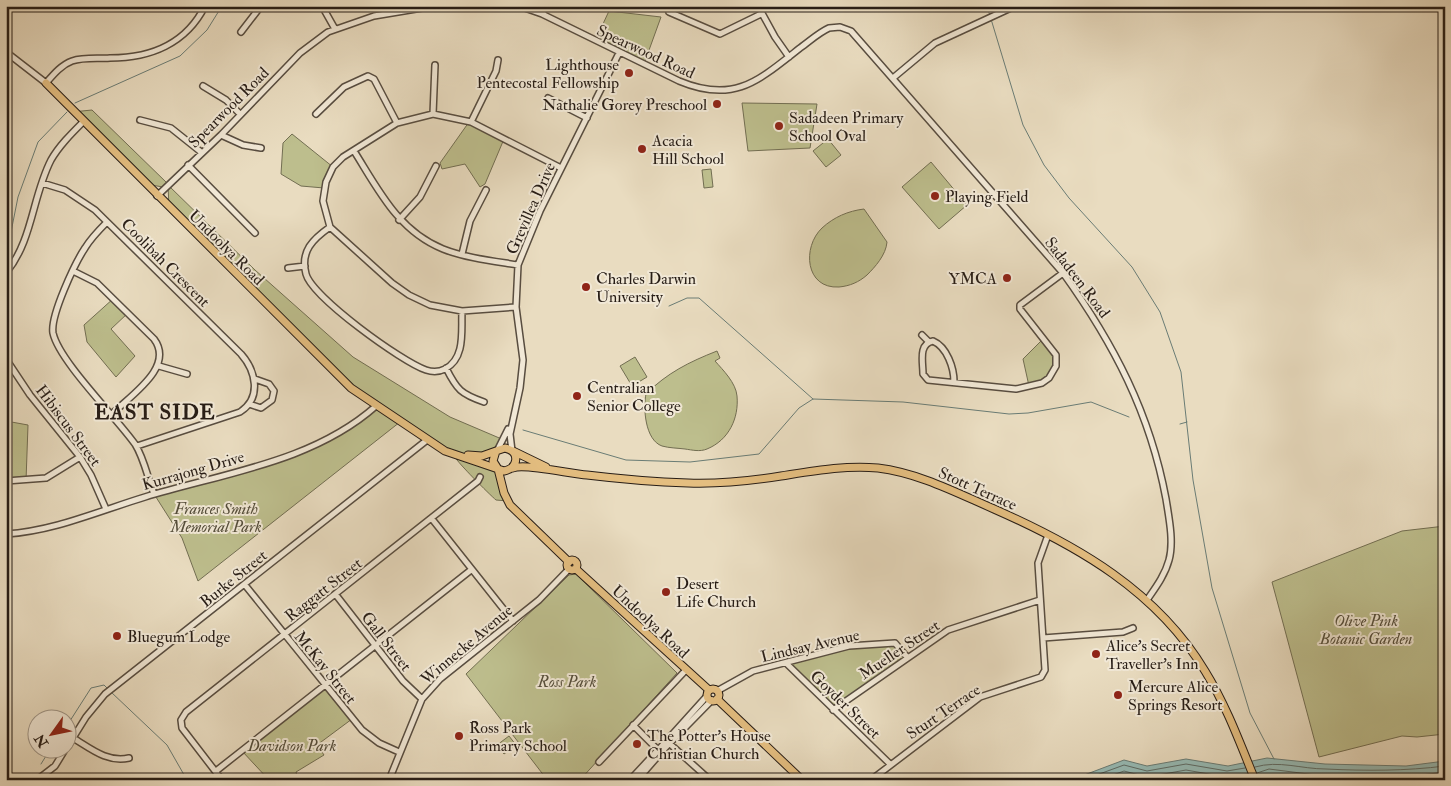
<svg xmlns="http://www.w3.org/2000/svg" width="1451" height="786" viewBox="0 0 1451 786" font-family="'IM FELL Double Pica',serif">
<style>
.green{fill:#bdbe8d;stroke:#726e52}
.water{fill:#97bbb5;stroke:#6a7c75}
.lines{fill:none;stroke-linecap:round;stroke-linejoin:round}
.shore{stroke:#5f6c66;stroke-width:1}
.stream{stroke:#6a7c75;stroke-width:1}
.minor-casing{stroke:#584d40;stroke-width:8}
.major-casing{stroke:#271d16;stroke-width:9}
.minor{stroke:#f1e8d6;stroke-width:5}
.major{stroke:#e4be80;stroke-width:7}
.poi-dot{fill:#8f2418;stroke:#f1e8d6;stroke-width:2}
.labels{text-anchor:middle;stroke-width:4;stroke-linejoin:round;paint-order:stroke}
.street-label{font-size:16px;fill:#271d16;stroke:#f1e8d6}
.poi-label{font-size:16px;fill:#271d16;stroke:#f1e8d6;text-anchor:start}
.park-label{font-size:16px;font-style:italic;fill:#544d3a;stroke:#f1e8d6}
.district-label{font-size:21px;font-weight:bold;letter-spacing:1px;fill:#271d16;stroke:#f1e8d6}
</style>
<rect width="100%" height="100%" fill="#e9dcc0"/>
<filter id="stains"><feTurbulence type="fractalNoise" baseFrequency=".004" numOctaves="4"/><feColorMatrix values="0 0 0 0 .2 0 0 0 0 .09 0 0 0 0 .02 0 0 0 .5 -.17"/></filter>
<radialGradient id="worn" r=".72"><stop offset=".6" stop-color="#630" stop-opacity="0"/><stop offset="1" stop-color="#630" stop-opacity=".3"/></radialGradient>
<path class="green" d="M609,11l52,6 -17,47 -49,-23z
M742,103l75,1 -7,44 -62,3z
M92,110l75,73 -4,4 -12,-2 -79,-73z
M469,122l35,17 -19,45 -5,3 -15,-23 -23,5 -2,-6z
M292,134l41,33 -9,21 -23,-2 -20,-12 2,-31z
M828,139l13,16 -15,12 -13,-16z
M931,162l36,43 -28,24 -37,-42z
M711,169l2,18 -9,1 -2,-18z
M168,185l87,85 98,87 97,60 54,23 -5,9 -20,8 -26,-4 -53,-31 -202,159 -16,-43 -28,-44 109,-31 60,-20 53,-37 -15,-10 -192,-188z
M864,209l23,33c-1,13 -12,25 -20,33 -8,7 -17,11 -28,12 -34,2 -37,-40 -17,-59 12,-11 26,-17 42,-19z
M114,298l14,15 -17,16 24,27 -19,21 -29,-35 -3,-17z
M1044,338l13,23 -8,17 -20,8 -6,-27z
M717,351l3,7 -5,3c8,9 21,22 22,35 2,22 -8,44 -30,53 -7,3 -15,1 -22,0 -8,-1 -16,-1 -23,-3 -17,-6 -19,-38 -16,-52 21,-21 43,-32 71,-43z
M635,357l12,20 -15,9 -12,-20z
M6,421l22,4 -2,56h-18z
M455,457l41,10 12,34 -12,-1c-7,-6 -39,-38 -41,-43z
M1445,526v208l-28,3 -15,-1 -83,21 -47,-175 130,-51z
M576,574l101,99 -97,107h-37l2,-3 -79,-103 103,-99z
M895,643l12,14 -74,53 -47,-47 63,-17z
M324,685l28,34 -35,26 7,10 -28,17 2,8h-29l-27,-29z
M509,736l7,9 -12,9 -7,-9z"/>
<path class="water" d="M1267,758l58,6 81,2 39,-5v19h-374l53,-20 23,6 39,-7 42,7z"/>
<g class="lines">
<path class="shore" d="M1255,767c24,-7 46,2 71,2 40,2 80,2 119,-3
M1257,773l12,-4 55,7 81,1 40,-5
M1083,780l41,-15 23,6 39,-7 41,7 18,-3
M1099,780l25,-9 23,6 39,-7 40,7 22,-3"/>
<path class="stream" d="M986,6l4,9
M991,19l32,106 21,40 25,33 63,69 28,45 21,60 12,108 19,108 38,125 24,46
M75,103l105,-47 27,-26 15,-24
M6,245l5,-13 7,-35 20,-55 29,-30
M669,306l18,-8h12l114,101
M1180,424l7,-2
M523,430l103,30 64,2 69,-8 40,-46 14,-9 90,3 106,12 19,-1 63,-11 38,15
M111,692l56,53 20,35
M68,724l23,-36 13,-3 4,4
M41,764l10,-16"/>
<defs>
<path id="minor" d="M322,6l13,23
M519,6l23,8 137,67c55,23 79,0 121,-33 10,-7 18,-15 29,-20l11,-1 11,4 212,242c51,71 87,140 103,226 3,19 8,43 3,61 -4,15 -13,27 -22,40
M758,6l17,31 14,20
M669,12l51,22 41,-20
M542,14l4,-8
M241,32l20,-26
M6,52l40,31c7,-8 15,-18 26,-22 12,-4 25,-2 38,-3 40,0 76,-14 95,-52
M893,78l42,-35 80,-37
M203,86l23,14 14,14
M548,98l39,20
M316,114l28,-27 24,-11 6,3 23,44
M433,114l2,-49
M140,120l31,8 30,24
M471,122l25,-51 2,-11
M221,135l22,10 18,3
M354,151c24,38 44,80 89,98 23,9 50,12 75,16
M188,165l67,68
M42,183l23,7 30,20 146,144c15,17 21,44 -1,58l-103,34
M157,196l64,-61 79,-82 28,-21 46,-16 60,-10
M399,220l21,-23 16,-31
M107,222c-8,8 -16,16 -22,26 -10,15 -35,68 -32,85 6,28 63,84 82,111 9,14 13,35 19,50
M330,227c-17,12 -30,24 -24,47 6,23 96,88 120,96 6,2 13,2 19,-1 21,-11 16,-39 17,-58
M462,254l8,-33 16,-31
M288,268l17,-2
M73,271l24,12 57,56c21,28 -23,56 -42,75
M6,273c27,-33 26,-76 45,-113 8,-14 20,-26 32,-38
M516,307l-54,4 -32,-6 -21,-10 -17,-12 -62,-56 -7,-26 3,-19 7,-15 10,-10 54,-34 36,-9 38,8 90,46
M922,335l7,7
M6,359l24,36 50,62 11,18 15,34
M159,366l28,8
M446,368c11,22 15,26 38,34
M954,382c0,-14 -7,-35 -21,-41 -15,3 -10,21 -10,33l5,6 88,9 26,-6 7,-5 7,-12v-11l-36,-46v-4l43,-32
M249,404l12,4 11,-8 2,-9 -5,-7 -14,-5
M497,451l11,-22
M512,451l-2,-17 10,-46 3,-28 -7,-53 2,-42 22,-54 79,-158
M6,481l40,-3 34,-21
M432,519l81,102
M6,534c48,-3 93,-23 139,-37 79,-24 168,-35 231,-91
M245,585l117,145 17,13 20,9
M336,595l67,86 19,18
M1043,638l80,-6 10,-4
M786,663l104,101
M717,691l36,-20 96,-25 46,-3 12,14
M833,710l115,-80 92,-30
M633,725l23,23
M73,738c17,10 34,25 56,20
M670,744l40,36
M68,746l18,-29 19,-23 322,-254
M661,747l46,-51
M599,762l86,-91
M216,771l255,-201
M37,780l18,-14 11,-18
M222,780l-40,-52 -1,-8 5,-8 292,-231 2,-4
M389,780l33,-81 18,-20 99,-79 30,-31
M630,780l26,-28
M637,780l22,-25 4,-1 1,-5 48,-49
M871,780l109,-83 61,-20 4,-7 -7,-107 10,-28"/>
<path id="major" d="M46,83l305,305 94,63 59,20c15,-3 16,-20 1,-23l-9,3 -3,10 5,8
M513,451l33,16
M468,455l14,1 14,-5
M513,468c11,-5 58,6 74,7 33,4 68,7 101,8 31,1 62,-2 93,-7 32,-5 64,-11 97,-8 41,5 79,25 116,41 84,37 163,82 211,162 21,34 35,72 50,109
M498,469l6,24 6,12 59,57
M567 565a5 5 0 1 1 10 0a5 5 0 1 1-10 0Z
M576,569l133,121
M707 695a6 6 0 1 1 12 0a6 6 0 1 1-12 0Z
M717,699l85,81"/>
</defs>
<use href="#minor" class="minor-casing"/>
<use href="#major" class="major-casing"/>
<use href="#minor" class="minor"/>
<use href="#major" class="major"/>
</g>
<g class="poi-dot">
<circle cx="629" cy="73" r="5"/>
<circle cx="717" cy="104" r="5"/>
<circle cx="779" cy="126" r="5"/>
<circle cx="642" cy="149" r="5"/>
<circle cx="935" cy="196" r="5"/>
<circle cx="1007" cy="278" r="5"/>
<circle cx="586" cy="287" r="5"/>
<circle cx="577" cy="396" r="5"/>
<circle cx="666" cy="592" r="5"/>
<circle cx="117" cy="636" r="5"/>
<circle cx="1096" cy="654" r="5"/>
<circle cx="1118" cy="695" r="5"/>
<circle cx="459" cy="736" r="5"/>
<circle cx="637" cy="744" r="5"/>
</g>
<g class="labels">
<g class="street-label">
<text transform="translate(646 51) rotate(25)" y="6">Spearwood Road</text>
<text transform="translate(228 107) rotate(-45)" y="6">Spearwood Road</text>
<text transform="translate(530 208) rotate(-66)" y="6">Grevillea Drive</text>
<text transform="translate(227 247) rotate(45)" y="6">Undoolya Road</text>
<text transform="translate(166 262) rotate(45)" y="6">Coolibah Crescent</text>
<text transform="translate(1078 277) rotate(53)" y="6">Sadadeen Road</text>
<text transform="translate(69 425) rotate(53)" y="6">Hibiscus Street</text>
<text transform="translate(193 470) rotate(-16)" y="6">Kurrajong Drive</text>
<text transform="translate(978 488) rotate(24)" y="6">Stott Terrace</text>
<text transform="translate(233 578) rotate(-39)" y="6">Burke Street</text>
<text transform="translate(323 589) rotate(-38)" y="6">Raggatt Street</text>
<text transform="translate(651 621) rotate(43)" y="6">Undoolya Road</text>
<text transform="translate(387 641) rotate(52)" y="6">Gall Street</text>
<text transform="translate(466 644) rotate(-40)" y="6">Winnecke Avenue</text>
<text transform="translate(810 645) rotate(-13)" y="6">Lindsay Avenue</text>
<text transform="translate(899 649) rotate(-34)" y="6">Mueller Street</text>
<text transform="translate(326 667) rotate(51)" y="6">McKay Street</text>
<text transform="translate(846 704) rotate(44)" y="6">Goyder Street</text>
<text transform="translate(943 711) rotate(-34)" y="6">Sturt Terrace</text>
</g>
<g class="poi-label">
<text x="619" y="70" text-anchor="end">Lighthouse<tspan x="619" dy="18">Pentecostal Fellowship</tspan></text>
<text x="707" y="110" text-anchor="end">Nathalie Gorey Preschool</text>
<text x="789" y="123">Sadadeen Primary<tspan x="789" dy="18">School Oval</tspan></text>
<text x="652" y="146">Acacia<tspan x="652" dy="18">Hill School</tspan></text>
<text x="945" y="202">Playing Field</text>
<text x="596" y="284">Charles Darwin<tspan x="596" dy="18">University</tspan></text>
<text x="997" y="284" text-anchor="end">YMCA</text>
<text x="587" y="393">Centralian<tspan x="587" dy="18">Senior College</tspan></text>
<text x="676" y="589">Desert<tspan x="676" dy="18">Life Church</tspan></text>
<text x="127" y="642">Bluegum Lodge</text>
<text x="1106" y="651">Alice's Secret<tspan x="1106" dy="18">Traveller's Inn</tspan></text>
<text x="1128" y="692">Mercure Alice<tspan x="1128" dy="18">Springs Resort</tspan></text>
<text x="469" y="733">Ross Park<tspan x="469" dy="18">Primary School</tspan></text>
<text x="647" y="741">The Potter's House<tspan x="647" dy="18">Christian Church</tspan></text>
</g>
<g class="park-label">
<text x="216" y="514">Frances Smith<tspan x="216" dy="18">Memorial Park</tspan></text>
<text x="1366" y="626">Olive Pink<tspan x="1366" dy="18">Botanic Garden</tspan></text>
<text x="567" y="687">Ross Park</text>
<text x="292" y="751">Davidson Park</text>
</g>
<g class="district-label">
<text x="155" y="419">EAST SIDE</text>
</g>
</g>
<rect width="1451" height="786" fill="none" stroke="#e9dcc0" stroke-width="25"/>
<rect x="8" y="8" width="1436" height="771" fill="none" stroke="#271d16" stroke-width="2.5"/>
<rect x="12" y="12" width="1426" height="761" fill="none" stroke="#271d16"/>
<g transform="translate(52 734) rotate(237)"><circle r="24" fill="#f1e8d6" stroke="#a09789"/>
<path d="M0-4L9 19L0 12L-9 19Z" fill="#8f2418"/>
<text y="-8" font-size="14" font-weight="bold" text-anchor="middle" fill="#271d16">N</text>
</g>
<rect width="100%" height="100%" filter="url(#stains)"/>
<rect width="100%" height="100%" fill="url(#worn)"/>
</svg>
